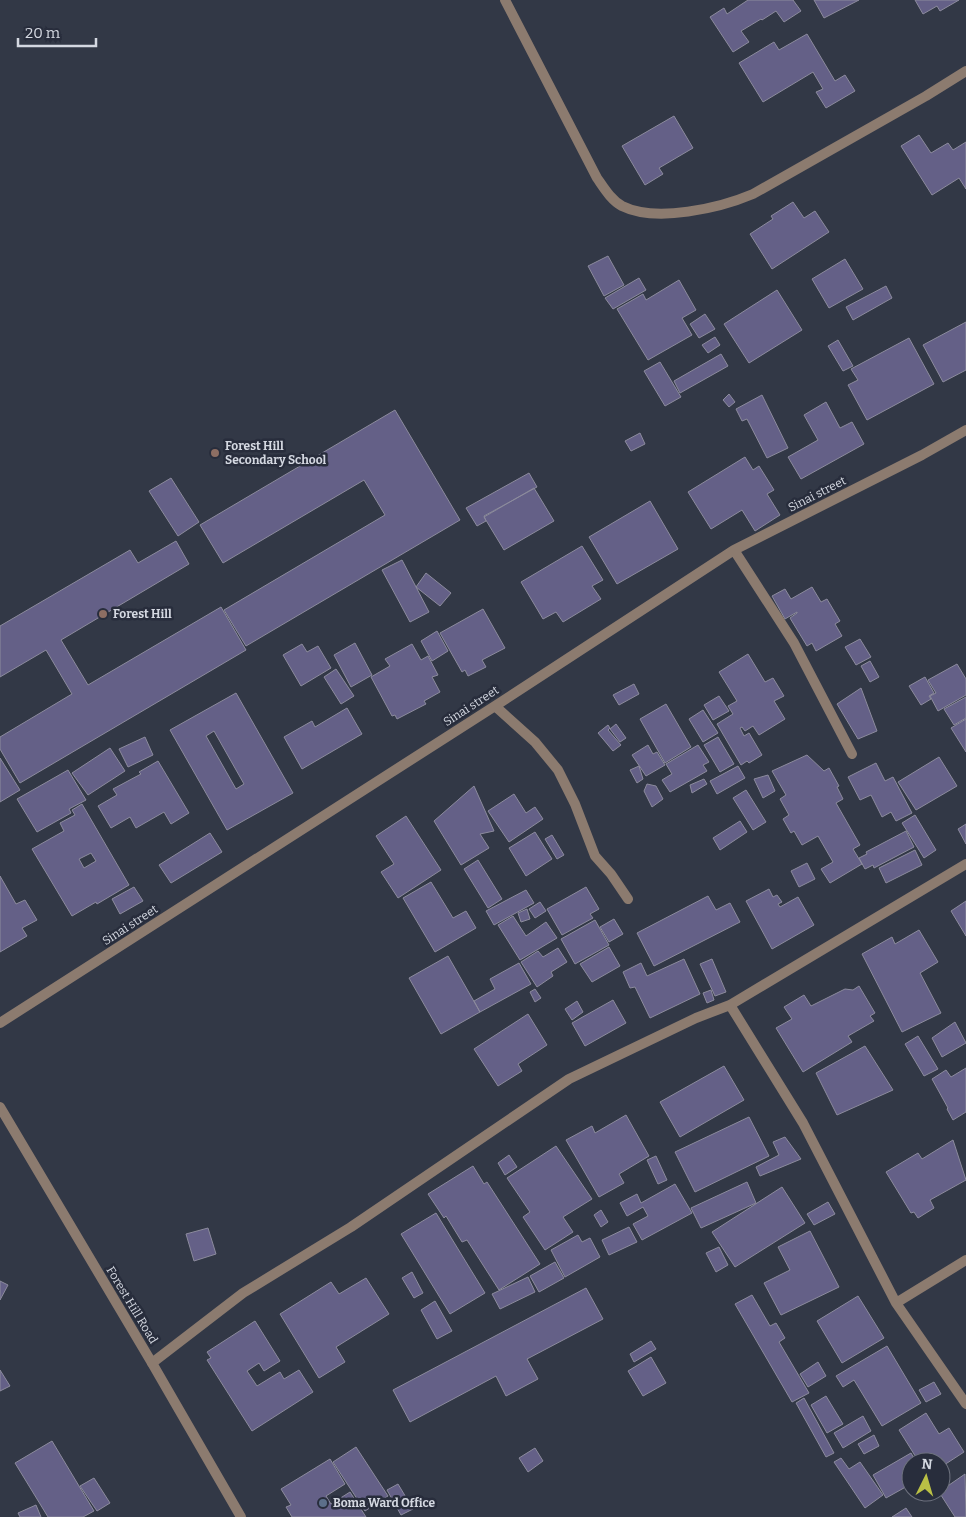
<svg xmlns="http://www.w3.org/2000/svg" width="966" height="1517" viewBox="0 0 966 1517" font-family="Bitter,serif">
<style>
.building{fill:#646087;stroke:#8c8b9d;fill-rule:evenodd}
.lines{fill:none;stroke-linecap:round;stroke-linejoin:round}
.minor{stroke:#8c7b6f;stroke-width:10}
.tertiary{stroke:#8c7b6f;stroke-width:10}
.education-dot{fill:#8d6e63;stroke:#282d3c;stroke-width:2}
.service-dot{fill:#5c6f8a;stroke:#282d3c;stroke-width:2}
.labels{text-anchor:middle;stroke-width:5;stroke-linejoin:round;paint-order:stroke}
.poi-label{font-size:12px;font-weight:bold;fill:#d4d8e1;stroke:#282d3c;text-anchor:start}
.street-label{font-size:12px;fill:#d4d8e1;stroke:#282d3c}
</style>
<rect width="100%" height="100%" fill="#323846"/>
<path class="building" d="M748,0h45l8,11 -17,11 -8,-11 -14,9 -1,-1 -20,12 8,11 -16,10 -23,-35 14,-9 3,6z
M814,0h45l-35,18z
M915,0h44l-19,11 -3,-5 -14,8z
M807,34l28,47 10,-6 10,16 -29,17 -10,-16 7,-3 -10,-17 -50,30 -24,-39 35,-21 5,8z
M674,116l19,32 -34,20 4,6 -18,11 -23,-39z
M919,135l12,18 17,-10 5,7 13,-8v47l-7,-11 -27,17 -31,-49z
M793,202l11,16 11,-7 14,21 -57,37 -22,-35 23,-15 -2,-3z
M608,256l16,29 -20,11 -16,-30z
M845,259l18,30 -34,19 -17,-29z
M639,278l7,12 -33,19 -8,-11z
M679,280l17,30 -14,8 10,17 -44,25 -31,-51 26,-15 3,6z
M886,286l6,12 -39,22 -7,-13z
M777,290l25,40 -53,33 -25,-39z
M705,314l10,15 -16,9 -9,-14z
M966,322v48l-23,12 -20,-37z
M715,337l5,8 -12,8 -6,-8z
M909,338l25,46 -67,36 -19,-35 10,-5 -7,-11z
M838,340l15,26 -10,5 -15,-25z
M721,354l7,12 -48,27 -6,-12z
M660,362l21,35 -16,9 -21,-35z
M729,394l6,8 -6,5 -6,-7z
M762,395l26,53 -21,10 -20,-39 -5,2 -6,-12z
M826,402l14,26 12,-6 12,22 -63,35 -13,-22 30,-17 -14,-25z
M395,410l65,110 -214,126 -22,-36 161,-95 -21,-35 -141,83 -23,-38z
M640,433l5,11 -14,7 -6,-10z
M745,457l8,13 6,-4 15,24 -7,4 13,21 -25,16 -13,-21 -31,19 -23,-37z
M529,473l8,14 -53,29 2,5 -9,5 -11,-18z
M171,478l28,44 -21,14 -29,-45z
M534,488l20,33 -50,29 -20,-33z
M650,501l28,48 -61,35 -28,-47z
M176,541l13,23 -128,76 27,45 133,-78 25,43 -226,133 -20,-34v-12l72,-43 -26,-44 -46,27v-51l130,-76 8,13z
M582,546l21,34 -11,6 9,13 -38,23 -7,-10 -13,7 -22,-37z
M402,560l27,52 -19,10 -28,-52z
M426,573l25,20 -11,13 -24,-19z
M812,587l9,15 6,-3 13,22 -5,3 7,12 -26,15 -4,-8 -5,3 -17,-28 7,-5v-1l-12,7 -13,-23 13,-7 6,10z
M483,609l22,39 -23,12 4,7 -18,9 -3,-6 -3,2 -22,-39z
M437,631l11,20 -16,10 -11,-20z
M860,639l11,18 -15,8 -11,-18z
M355,643l17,32 -21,12 -17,-32z
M302,644l5,8 11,-6 13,22 -30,18 -18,-31z
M412,644l9,16 7,-4 10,19 -6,2 8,15 -16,9 2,3 -29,15 -2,-4 -3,1 -21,-39 19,-11 -5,-7z
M748,654l17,28 8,-4 11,18 -10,5 11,18 -26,16 -6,-9 -8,5 -3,-4 -2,1 4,8 5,-3 13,22 -13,8 -2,-2 -6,4 -24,-41 16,-10 -5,-8 9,-5 -18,-29z
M870,661l9,16 -9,5 -9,-16z
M957,664l9,15v16l-28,16 -8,-15 6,-3 -8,-13z
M336,669l18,27 -13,8 -17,-27z
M925,677l9,16 -5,3 2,3 -10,6 -12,-19z
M634,684l5,10 -20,11 -6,-10z
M861,688l16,43 -19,8 -21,-35z
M236,693l57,100 -66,37 -57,-100zM214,731l30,53 -8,5 -30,-53z
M719,696l10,15 -16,9 -9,-15z
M966,697v21l-12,7 -10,-16z
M666,704l25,43 -26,16 -25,-44z
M347,708l15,26 -60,35 -18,-32 28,-16 3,6z
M703,710l15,23 -15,9 -14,-23z
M966,719v33l-15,-24z
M616,724l10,14 -6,4 -10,-13z
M608,725l2,3 -2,2 13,15 -8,6 -15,-18z
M145,737l8,18 -25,12 -9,-18z
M718,737l16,27 -14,8 -16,-27z
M648,745l5,9 4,-2 8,13 -19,11 -14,-21z
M698,745l11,17 -6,3 4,6 -37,21 -8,-12 10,-6 -6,-10z
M110,748l15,23 -37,24 -16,-22z
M807,755l17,16 5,-3 10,18 -2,1 6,12 -7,4 24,42 -7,4 9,15 -32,19 -9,-14 12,-7 -15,-26 -16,9 -8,-14 -3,2 -8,-14 6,-4 -9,-16 6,-4 -14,-24z
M939,757l18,29 -41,24 -18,-28z
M0,758l20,32 -20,12z
M158,761l31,52 -18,11 -7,-12 -28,16 -6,-11 -19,11 -13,-22 19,-11 -4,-6 28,-15 -2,-2z
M876,763l9,18 8,-4 19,36 -16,8 -5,-9 -9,5 -11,-22 -11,5 -12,-23z
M639,766l4,13 -6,4 -7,-13z
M738,766l7,12 -28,16 -7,-13z
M68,770l18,30 -17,9 2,4 -34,19 -20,-33z
M768,775l7,16 -12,7 -9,-19z
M704,779l3,5 -15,9 -2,-8z
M647,784l9,2 7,13 -11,8 -8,-16z
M474,786l20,45 -14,3 9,14 -28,17 -27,-44z
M746,790l20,32 -13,8 -20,-32z
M514,794l12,19 9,-6 8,12 -34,23 -21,-31z
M82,804l47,81 -32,19 -1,-2 -24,14 -40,-67 32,-18 -4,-8 15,-8 -3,-5zM91,853l5,8 -12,7 -5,-9z
M915,815l21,35 -12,8 -22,-35z
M406,816l35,54 -43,28 -17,-26 13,-8 -18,-28z
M740,821l7,11 -27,18 -7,-12z
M966,824v20l-8,-15z
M906,831l8,16 -40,21 -1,-3 -8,4 -6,-11 8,-4 -1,-2z
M535,832l17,27 -26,17 -17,-28z
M210,833l12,19 -51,31 -12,-18z
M552,835l12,20 -7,4 -12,-20z
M915,850l7,15 -36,18 -7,-15z
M478,860l24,39 -14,9 -24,-39z
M807,863l8,16 -16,8 -8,-16z
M0,876l16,28 9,-4 12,20 -15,8 5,8 -27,16z
M431,882l22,36 13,-7 10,17 -41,24 -32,-54z
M134,887l9,14 -23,13 -8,-15z
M586,887l13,22 -9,5 3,4 -31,17 -15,-26z
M769,889l4,8 4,-2 5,7 -4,2 2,3 18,-10 16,28 -42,24 -26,-48z
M526,890l8,13 -40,22 -8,-14z
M708,896l8,14 14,-7 10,19 -86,44 -17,-33z
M966,901v35l-15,-25z
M540,902l6,9 -11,7 -6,-9z
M527,909l3,10 -9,3 -3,-9z
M513,916l13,20 20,-14 11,16 -37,22 -22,-35z
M614,919l9,15 -14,8 -9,-15z
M595,920l14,25 -34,19 -14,-25z
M919,930l19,32 -18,11 21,40 -39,19 -40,-78 30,-17 3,7z
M609,947l11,19 -28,16 -12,-18z
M558,948l9,14 -16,10 2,4 -16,11 -16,-25 17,-11 5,6z
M448,956l32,56 -39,22 -32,-56z
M684,959l16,35 -50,24 -15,-31 -5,1 -7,-16 18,-9 6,13z
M712,959l14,33 -11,4 -15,-32z
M519,963l12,21 -51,28 -6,-11 21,-12 -5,-10z
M859,986l16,27 -5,3 4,5 -26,15 4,6 -49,30 -27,-44 16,-9 -8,-12 20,-12 7,11 34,-17 8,1z
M535,989l6,9 -6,4 -5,-10z
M711,990l3,10 -7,3 -4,-10z
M613,1000l13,23 -41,23 -13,-23z
M577,1001l6,11 -11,8 -7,-11z
M528,1014l19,31 -29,19 4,7 -24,15 -24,-37z
M955,1022l11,21 -24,14 -10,-19z
M918,1036l20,33 -14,7 -19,-32z
M865,1046l28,44 -56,25 -21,-42z
M724,1066l20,34 -64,37 -20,-35z
M966,1068v44l-13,8 -6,-11 1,-1 -16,-29 14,-9 5,7z
M626,1115l23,41 -30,18 5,9 -25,14 -33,-57 26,-14 3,7z
M749,1117l20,39 -74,36 -20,-40z
M785,1137l16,22 -41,17 -4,-9 23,-12 -6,-13z
M953,1140l13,40 -36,20 4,8 -16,10 -4,-6 -3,1 -25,-41 32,-19 4,6z
M556,1146l36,53 -29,18 10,15 -28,18 -22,-33 7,-5 -23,-34z
M509,1155l8,12 -12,8 -7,-12z
M656,1156l11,24 -9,4 -11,-24z
M473,1166l11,18 3,-2 53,82 -41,26 -32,-50 -5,2 -16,-26 -2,2 -16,-24z
M747,1182l9,21 -55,25 -10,-20z
M675,1184l17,29 -50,27 -9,-16 15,-8 -5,-9 -16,9 -7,-13 17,-9 4,9z
M782,1187l23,36 -70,44 -23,-35z
M828,1202l7,12 -21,11 -7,-11z
M601,1210l7,12 -7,5 -7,-12z
M436,1213l49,80 -35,21 -49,-80z
M629,1227l8,15 -28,13 -7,-15z
M208,1228l8,26 -22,7 -8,-27z
M810,1231l29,56 -58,28 -17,-32 26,-13 -12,-23z
M578,1235l4,7 8,-4 10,19 -35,20 -14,-27z
M719,1247l9,18 -12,7 -10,-19z
M555,1262l9,16 -25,14 -9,-16z
M412,1272l11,21 -9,5 -12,-20z
M528,1277l7,15 -35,17 -8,-15z
M366,1278l23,36 -53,33 9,15 -26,16 -39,-64 51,-32 8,12z
M0,1281l8,4 -8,15z
M586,1288l17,31 -76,40 11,20 -32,17 -10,-20 -86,46 -17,-32z
M752,1295l18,31 6,-3 9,15 -6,4 30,51 -17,9 -57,-98z
M858,1296l26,42 -42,25 -25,-42z
M435,1301l17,30 -15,8 -16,-29z
M255,1321l25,40 -16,10 -5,-8 -12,8 10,15 23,-14 4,7 15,-9 14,22 -61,39 -45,-71 4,-2 -4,-6z
M651,1341l5,8 -22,13 -4,-8z
M887,1346l34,57 -39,23 -28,-46 -11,7 -7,-11z
M651,1357l15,26 -23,13 -15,-25z
M818,1362l8,14 -18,11 -8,-13z
M0,1370l10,16 -10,5z
M934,1382l7,12 -15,8 -7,-12z
M826,1396l17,28 -16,9 -16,-28z
M804,1398l30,55 -8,4 -30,-54z
M926,1413l13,21 10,-6 15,24 -23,15v-5h-22l-20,-32z
M863,1416l8,15 -28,17 -9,-15z
M874,1435l5,11 -15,8 -6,-10z
M52,1441l42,70 -11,6h-35l-33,-54z
M356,1447l32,49 -23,15 -32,-49z
M535,1448l8,13 -15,11 -9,-14z
M911,1453l5,9h-5v22l-25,14 -13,-23z
M841,1458l8,11 11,-7 23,33 -18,13 -31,-46z
M330,1459l15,25 -19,12 5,8 19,-12 16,25h-74l-6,-10 5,-2 -10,-16z
M965,1474l1,43h-11l-16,-25z
M94,1478l16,25 -13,8 -17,-25z
M398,1484l15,25 -12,6 -14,-25z
M36,1505l5,12h-21l-2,-4z
M906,1508l6,9h-20z"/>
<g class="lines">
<path class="minor" d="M505,0l92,178c7,10 14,22 25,28 34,17 98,2 131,-12l173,-98 40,-25
M734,550l60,93 58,111
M495,706l40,36 23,28 17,34 20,52 16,18 17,25
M730,1005l73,118 93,180 70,101
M0,1023l495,-317 239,-156 188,-95 44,-25
M896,1303l70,-43
M152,1363l91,-70 108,-66 218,-148 127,-61 34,-13 236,-141"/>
<path class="tertiary" d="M0,1107l152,256 89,154"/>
</g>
<g class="education-dot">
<circle cx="215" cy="453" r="5"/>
<circle cx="103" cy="614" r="5"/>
</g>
<circle class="service-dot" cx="323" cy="1503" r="5"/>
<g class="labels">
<g class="poi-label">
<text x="225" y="450">Forest Hill<tspan x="225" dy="14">Secondary School</tspan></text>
<text x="113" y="618">Forest Hill</text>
<text x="333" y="1507">Boma Ward Office</text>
</g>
<g class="street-label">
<text transform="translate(817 494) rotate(-27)" y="4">Sinai street</text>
<text transform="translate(471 706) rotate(-33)" y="4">Sinai street</text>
<text transform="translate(130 925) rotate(-33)" y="4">Sinai street</text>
<text transform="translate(132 1305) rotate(59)" y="4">Forest Hill Road</text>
</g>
</g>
<g transform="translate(926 1477) rotate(5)"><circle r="24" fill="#282d3c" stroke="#6d717e"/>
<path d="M0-4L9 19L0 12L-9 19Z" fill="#bac045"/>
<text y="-8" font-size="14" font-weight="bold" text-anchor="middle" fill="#d4d8e1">N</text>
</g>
<path d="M18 38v8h78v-8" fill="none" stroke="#d4d8e1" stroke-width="2.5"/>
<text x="25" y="38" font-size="15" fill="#d4d8e1" stroke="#282d3c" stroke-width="4" paint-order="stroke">20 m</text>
</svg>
